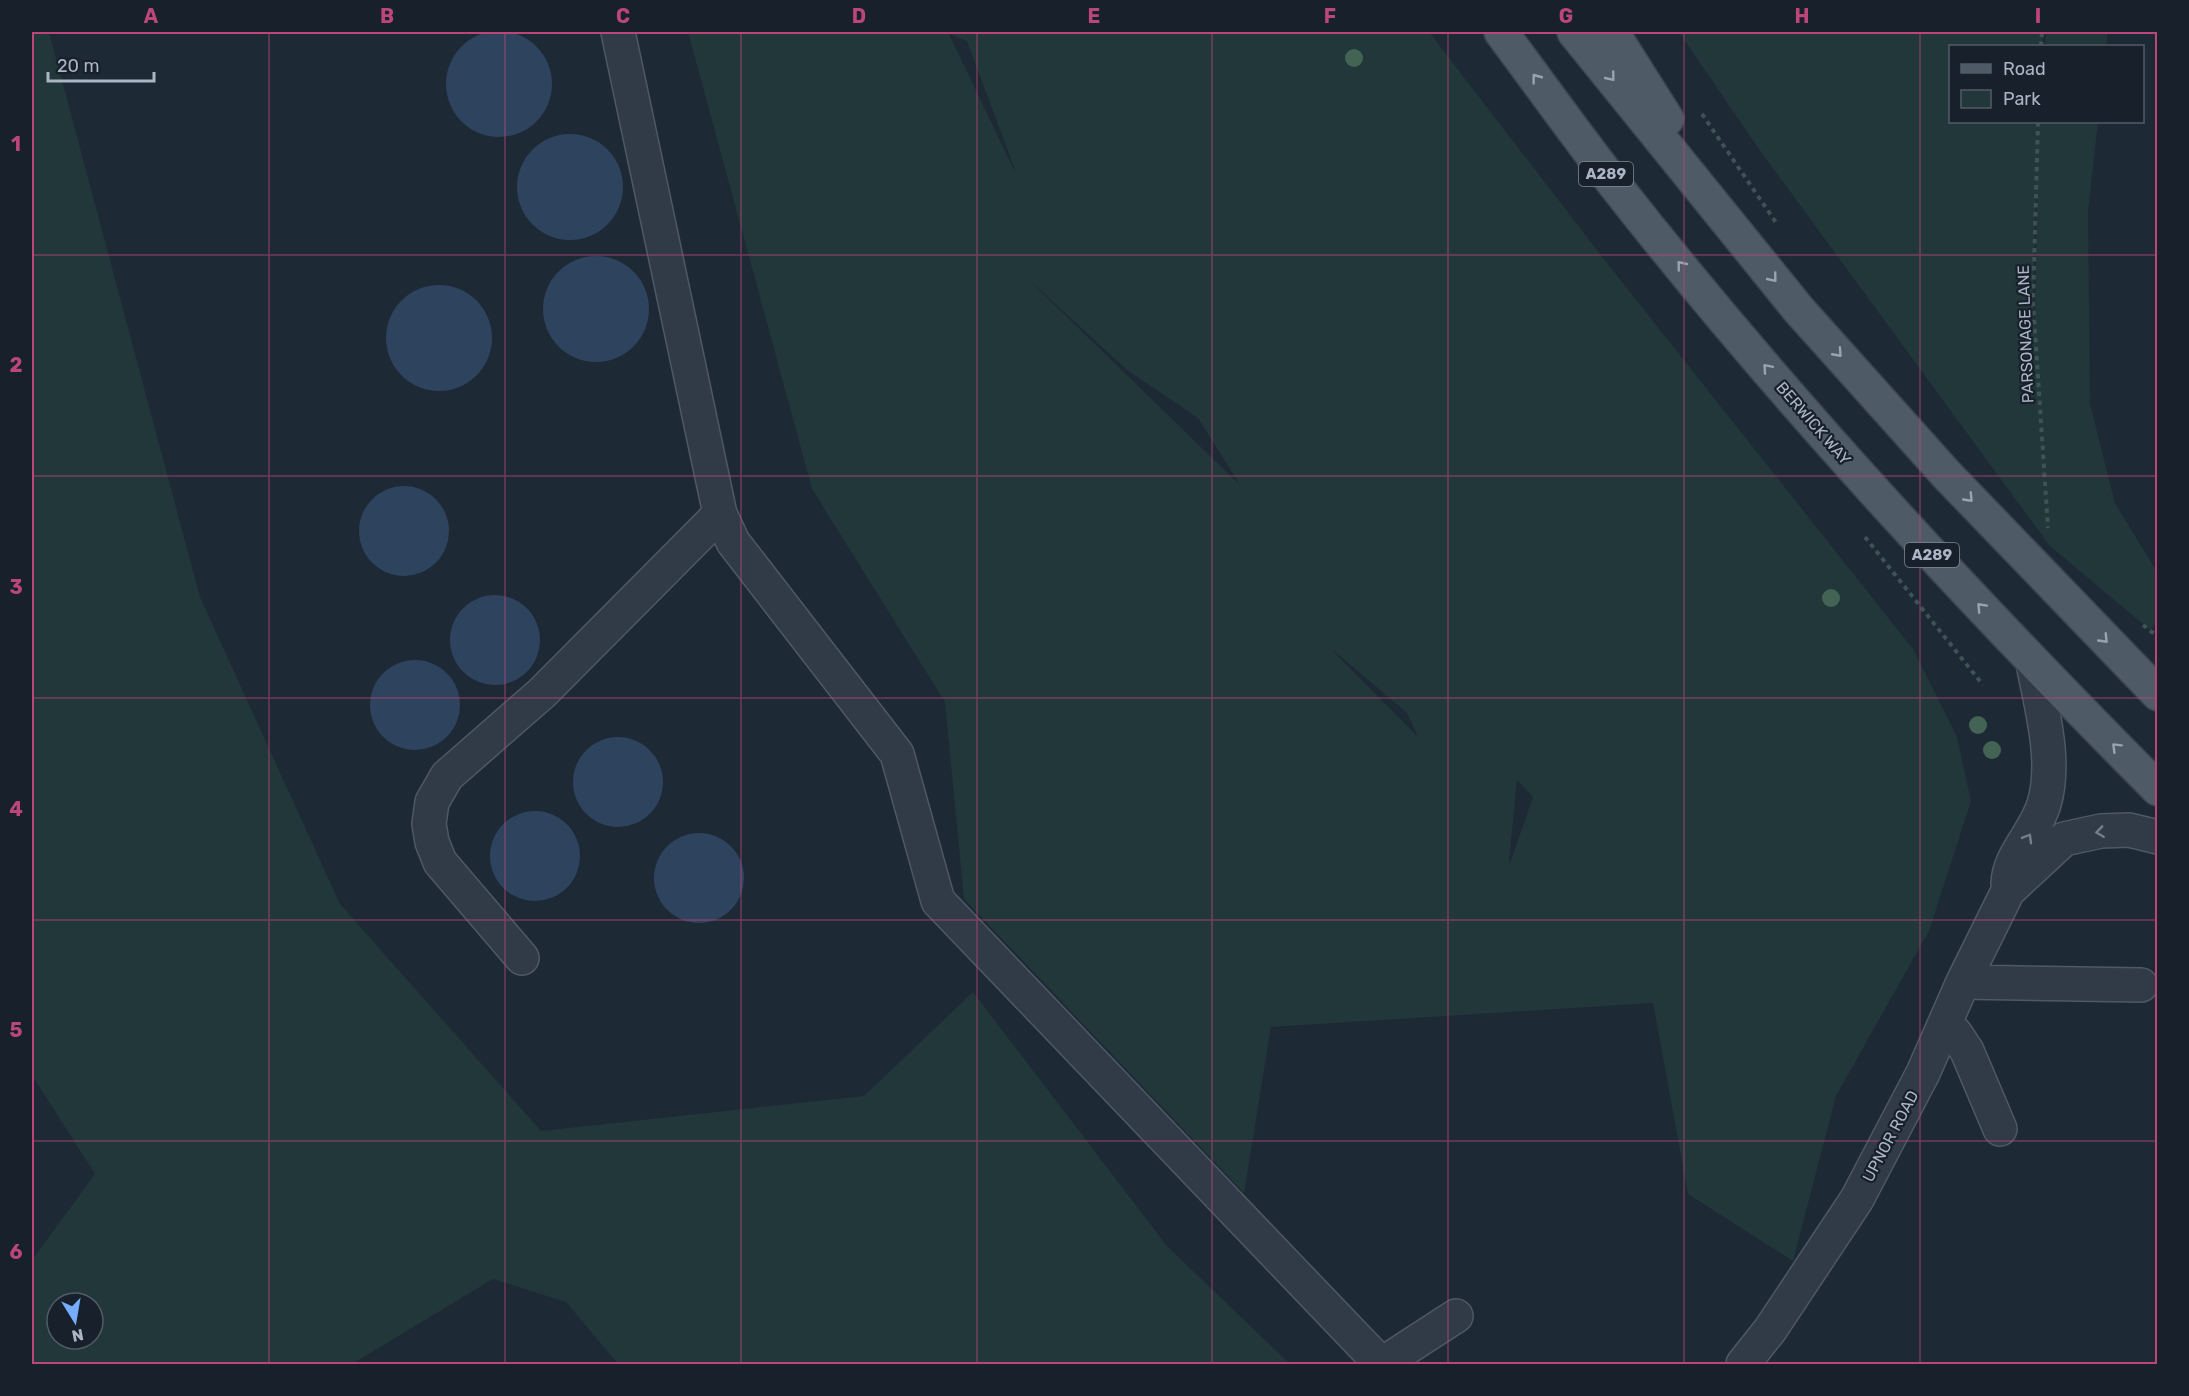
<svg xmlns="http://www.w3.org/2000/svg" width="2189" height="1396" viewBox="0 0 2189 1396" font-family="Rubik,sans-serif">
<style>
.green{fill:#213739;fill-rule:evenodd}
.water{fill:#2e435d}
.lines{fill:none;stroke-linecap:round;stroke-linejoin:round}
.minor-casing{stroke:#4f5865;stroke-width:36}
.major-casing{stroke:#3b4450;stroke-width:36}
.path{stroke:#3d5355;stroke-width:4;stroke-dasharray:4.5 4.5;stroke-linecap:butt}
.minor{stroke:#313b47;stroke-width:33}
.major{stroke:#4f5a67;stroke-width:33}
.tree{fill:#436454}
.oneway{stroke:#99a3b1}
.oneway2{stroke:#747e8c}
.grid{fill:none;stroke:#bb477a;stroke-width:1.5;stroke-opacity:0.55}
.labels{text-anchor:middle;stroke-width:4.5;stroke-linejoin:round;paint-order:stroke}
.shield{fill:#17202b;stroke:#7f8896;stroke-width:1.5}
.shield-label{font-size:15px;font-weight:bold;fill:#abb5c4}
.street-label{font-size:16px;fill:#abb5c4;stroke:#17202b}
.neatline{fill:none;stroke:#bb477a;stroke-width:2}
.grid-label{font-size:20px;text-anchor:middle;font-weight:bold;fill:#bb477a}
</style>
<rect width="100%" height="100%" fill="#1e2936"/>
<path class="green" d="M32,32h17l151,565 140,307 201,227 323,-35 109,-104 194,254 123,118h-672l-52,-62 -73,-23 -141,85h-320v-104l63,-86 -63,-99zM57,1303h36v36h-36z
M688,32h741l178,231 306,386 44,88 14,64 -42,130 -93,165 -43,165 -105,-67 -35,-191 -382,24 -27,166 -280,-294 -19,-197 -133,-213zM949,34l18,7 48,129h-1zM1026,277l101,93 71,48 42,67zM1333,650l74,63 11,24 -85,-86zM1517,780l16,17 -23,66 -1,-1z
M1679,32h365l-2,14h-92v76h88l1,2v-2h59l-10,90 2,192 25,99 42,69v50l-7,8 -101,-85 -293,-400zM2036,194h1l-2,134 -2,-26z
M2046,32h62l-2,14h-61z"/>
<path class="water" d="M446 84a53 53 0 1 1 106 0a53 53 0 1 1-106 0Z
M517 187a53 53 0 1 1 106 0a53 53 0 1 1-106 0Z
M543 309a53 53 0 1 1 106 0a53 53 0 1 1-106 0Z
M386 338a53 53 0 1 1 106 0a53 53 0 1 1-106 0Z
M359 531a45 45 0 1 1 90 0a45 45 0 1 1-90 0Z
M450 640a45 45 0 1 1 90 0a45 45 0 1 1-90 0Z
M370 705a45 45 0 1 1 90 0a45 45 0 1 1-90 0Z
M573 782a45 45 0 1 1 90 0a45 45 0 1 1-90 0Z
M490 856a45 45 0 1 1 90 0a45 45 0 1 1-90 0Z
M654 878a45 45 0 1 1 90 0a45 45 0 1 1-90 0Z"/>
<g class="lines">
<defs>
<path id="minor" d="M618,32l102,482 13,28 164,212 41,147 443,463
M2008,883c1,-28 28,-51 36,-79 13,-44 -3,-97 -11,-141
M522,958l-82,-96 -8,-20 -3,-18 3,-22 15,-26 95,-83 178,-179
M1963,982l178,3
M1942,1030l13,3 12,18 33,78
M1382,1364l74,-48
M1743,1364l27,-34 87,-131 66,-126 40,-91 45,-91 56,-52 37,-8 28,-1 29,7"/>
<path id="major" d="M1501,32c38,51 75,103 114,153 167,213 352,412 543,604
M1574,32l225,278 147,164 212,220
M1612,32l55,87"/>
</defs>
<use href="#minor" class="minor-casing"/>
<use href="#major" class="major-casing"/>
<path class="path" d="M2041,46l1,-14
M1702,114l75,110
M2038,122l-5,180 15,226
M1865,537l118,148
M2143,625l15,12"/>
<use href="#minor" class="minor"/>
<use href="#major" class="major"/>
</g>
<g class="tree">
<circle cx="1354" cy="58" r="9"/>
<circle cx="1831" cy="598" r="9"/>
<circle cx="1978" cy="725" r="9"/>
<circle cx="1992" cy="750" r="9"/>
</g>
<defs><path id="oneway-chevron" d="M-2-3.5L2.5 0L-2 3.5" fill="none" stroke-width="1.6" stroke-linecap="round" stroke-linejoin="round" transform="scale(1.5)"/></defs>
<g class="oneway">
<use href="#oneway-chevron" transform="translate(1611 77) rotate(51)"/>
<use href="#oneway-chevron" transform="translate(1536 78) rotate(-127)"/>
<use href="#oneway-chevron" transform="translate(1681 265) rotate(-129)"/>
<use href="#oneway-chevron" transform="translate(1773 278) rotate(51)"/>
<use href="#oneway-chevron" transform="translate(1838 353) rotate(48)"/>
<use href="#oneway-chevron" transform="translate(1767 368) rotate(-131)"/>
<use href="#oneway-chevron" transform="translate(1969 498) rotate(46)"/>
<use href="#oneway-chevron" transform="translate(1981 607) rotate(-133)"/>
<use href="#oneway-chevron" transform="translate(2104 639) rotate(46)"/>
<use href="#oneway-chevron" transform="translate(2116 747) rotate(-135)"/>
</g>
<g class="oneway2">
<use href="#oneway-chevron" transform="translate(2100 832) rotate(172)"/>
<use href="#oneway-chevron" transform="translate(2028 838) rotate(-60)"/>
</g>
<path class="grid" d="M269,32v1332M505,32v1332M741,32v1332M977,32v1332M1212,32v1332M1448,32v1332M1684,32v1332M1920,32v1332M32,255h2126M32,476h2126M32,698h2126M32,920h2126M32,1141h2126"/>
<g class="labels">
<g class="shield">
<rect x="1579" y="162" width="54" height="24" rx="4.5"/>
<rect x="1905" y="543" width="54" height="24" rx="4.5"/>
</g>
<g class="shield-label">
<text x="1606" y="179">A289</text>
<text x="1932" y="560">A289</text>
</g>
<g class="street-label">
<text transform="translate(2025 334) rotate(-92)" y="6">PARSONAGE LANE</text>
<text transform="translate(1814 423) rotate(49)" y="6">BERWICK WAY</text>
<text transform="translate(1890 1136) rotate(-62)" y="6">UPNOR ROAD</text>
</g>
</g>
<rect width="2189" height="1396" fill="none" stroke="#17202b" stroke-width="66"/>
<rect x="1949" y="45" width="195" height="78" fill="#17202b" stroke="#525c68" stroke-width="1.5"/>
<rect x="1961" y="64" width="30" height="9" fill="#4f5a67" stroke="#525c68" stroke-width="1.5"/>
<text x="2003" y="75" font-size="18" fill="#abb5c4">Road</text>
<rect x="1961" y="90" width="30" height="18" fill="#213739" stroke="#525c68" stroke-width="1.5"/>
<text x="2003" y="105" font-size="18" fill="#abb5c4">Park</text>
<g transform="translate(75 1321) rotate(169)"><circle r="28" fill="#17202b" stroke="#525c68" stroke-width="1.5"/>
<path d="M0-4.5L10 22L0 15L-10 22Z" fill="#77adfd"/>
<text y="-9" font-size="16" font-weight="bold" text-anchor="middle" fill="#abb5c4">N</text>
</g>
<path d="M48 72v9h106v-9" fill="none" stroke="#abb5c4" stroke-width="3"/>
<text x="57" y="72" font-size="18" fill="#abb5c4" stroke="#17202b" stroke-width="4.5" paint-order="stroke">20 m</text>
<rect x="33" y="33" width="2123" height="1330" class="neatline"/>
<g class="grid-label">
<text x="151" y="23">A</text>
<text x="387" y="23">B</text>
<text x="623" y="23">C</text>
<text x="859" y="23">D</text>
<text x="1094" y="23">E</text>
<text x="1330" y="23">F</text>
<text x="1566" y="23">G</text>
<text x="1802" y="23">H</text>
<text x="2038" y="23">I</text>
<text x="16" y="151">1</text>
<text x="16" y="372">2</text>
<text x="16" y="594">3</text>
<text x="16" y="816">4</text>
<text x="16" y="1037">5</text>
<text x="16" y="1259">6</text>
</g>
</svg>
